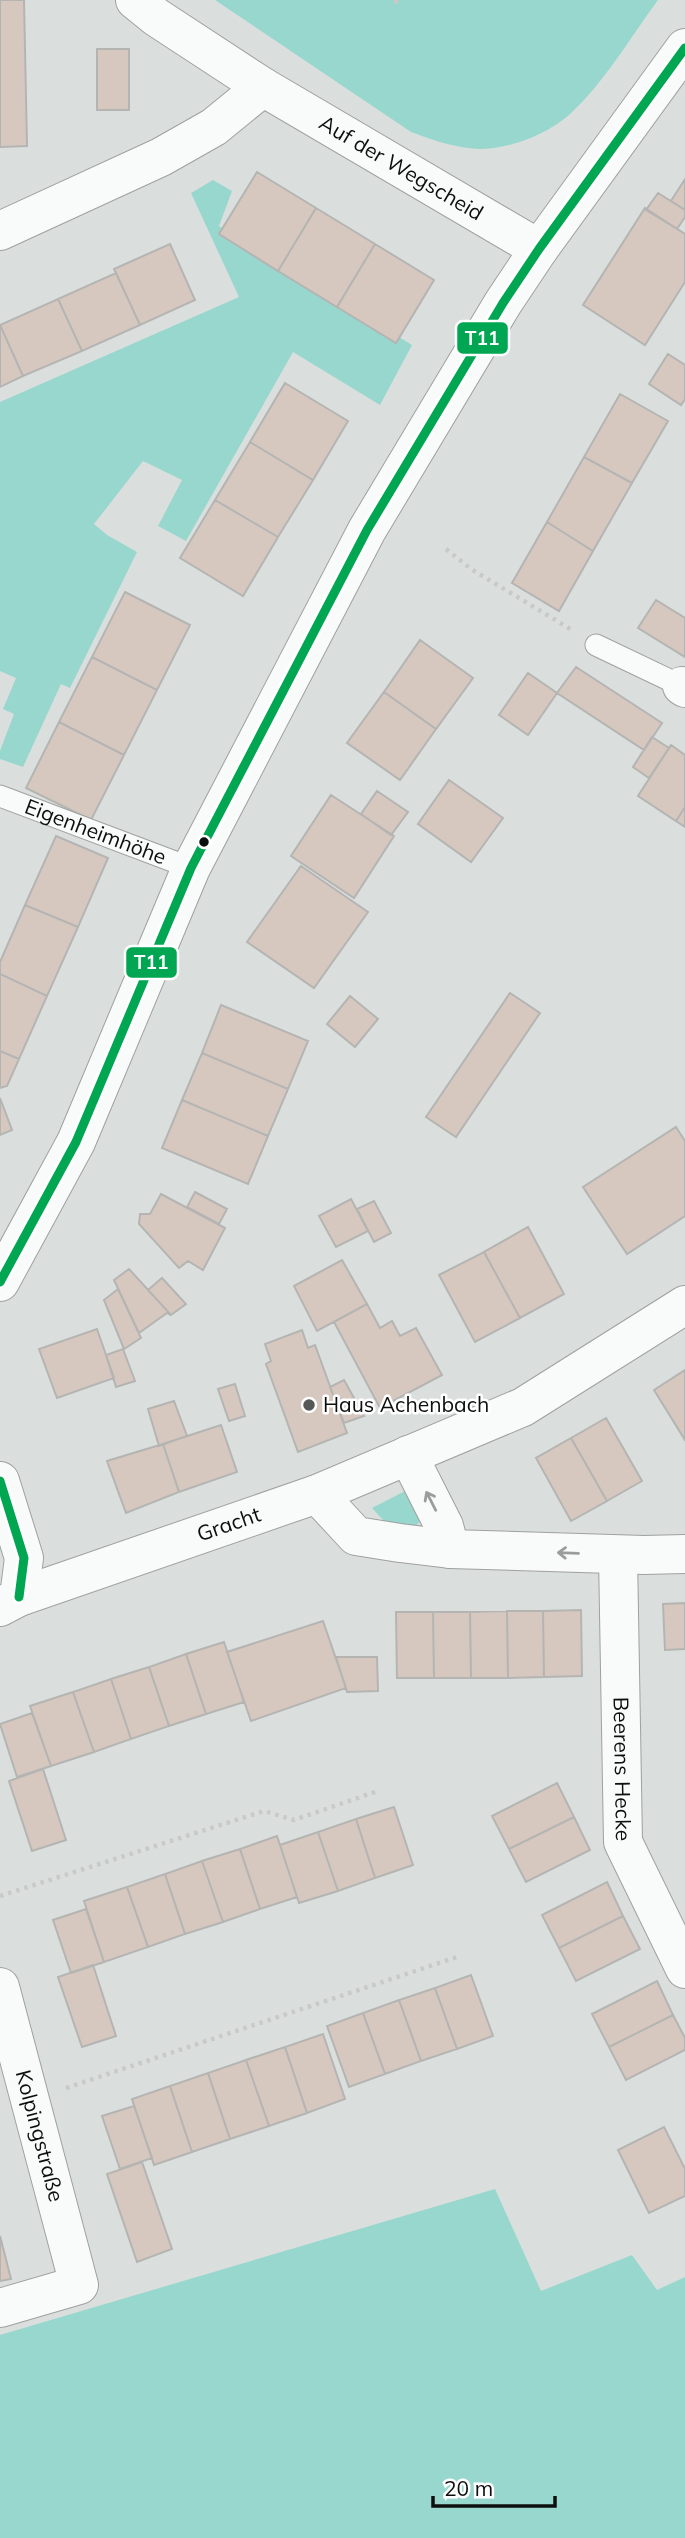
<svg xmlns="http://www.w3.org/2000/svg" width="685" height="2538" viewBox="0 0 685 2538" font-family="Mulish,sans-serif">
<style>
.green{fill:#98d7cd}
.building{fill:#d7c8bf;stroke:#b4b5b3;stroke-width:2}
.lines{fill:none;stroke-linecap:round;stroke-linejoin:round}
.lane-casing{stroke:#9ea1a0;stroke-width:23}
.street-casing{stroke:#9ea1a0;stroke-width:40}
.secondary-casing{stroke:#9ea1a0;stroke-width:40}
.path{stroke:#c8c9c9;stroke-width:4.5;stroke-dasharray:3.5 5;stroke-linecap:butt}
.lane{stroke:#f9fafa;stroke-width:21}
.street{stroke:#f9fafa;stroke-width:38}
.secondary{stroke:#f9fafa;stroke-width:38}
.bus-1-casing{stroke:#fff;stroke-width:14}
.bus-1{stroke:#00a651;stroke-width:9}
.oneway{stroke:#9b9c9c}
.bus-dot{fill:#0d0f0f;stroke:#fff;stroke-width:2.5}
.poi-dot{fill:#555857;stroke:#fff;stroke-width:2.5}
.labels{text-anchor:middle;stroke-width:5;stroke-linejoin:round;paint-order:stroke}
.street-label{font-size:21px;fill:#0d0f0f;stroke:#fff}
.poi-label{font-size:21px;fill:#0d0f0f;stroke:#fff;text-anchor:start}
.line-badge{stroke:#fff;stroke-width:2.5}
.badge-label{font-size:19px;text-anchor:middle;font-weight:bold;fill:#fff}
</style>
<rect width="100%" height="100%" fill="#dadfdd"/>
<path class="green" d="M215,0h443c-28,38 -54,83 -89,115 -23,20 -60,34 -90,34 -24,-1 -46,-9 -68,-17z
M213,180l19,11 -13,35 193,119 -32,60 -87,-53 -107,189 -28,-15 24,-46 -39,-19 -49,63 13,11 30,17 -67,136 -9,-4 -38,83 -23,-8v-8l14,-37 -11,-5 13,-31 -16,-7v-269l239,-105 -48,-104z
M413,1487l9,33 -9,8 -28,-6 -13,-14z
M495,2189l46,102 91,-36 25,35 28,-13v261h-685v-203z"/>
<path class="building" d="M0,0h24l3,146 -27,1z
M97,49h32v61h-32z
M257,172l59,36 -38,63 -59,-37z
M685,179v31l-14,-9z
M658,193l27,17v7l-8,12 -31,-19z
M316,208l59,36 -38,63 -59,-36z
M645,208l40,26v48l-40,63 -62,-40z
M170,244l25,56 -55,25 -26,-56z
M375,244l59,36 -38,63 -59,-36z
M116,273l24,52 -58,26 -24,-52z
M58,299l24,52 -59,25 -23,-51z
M0,325l23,51 -23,11z
M668,354l17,11v34l-4,6 -32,-21z
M285,383l63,38 -35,59 -63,-38z
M620,394l48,27 -36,62 -48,-26z
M250,442l63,38 -35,57 -63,-37z
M584,457l48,26 -39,68 -46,-29z
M215,500l63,37 -35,59 -63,-38z
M547,522l46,29 -34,60 -47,-28z
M125,592l65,33 -33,65 -65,-33z
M656,600l29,18v39l-47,-29z
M420,640l53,38 -37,51 -52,-37z
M92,657l65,33 -33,65 -65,-33z
M576,667l86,56 -18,27 -87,-57z
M528,673l29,20 -29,42 -29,-20z
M384,692l52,37 -36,51 -53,-37z
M59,722l65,33 -33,65 -65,-32z
M652,737l17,11 -20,30 -16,-11z
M671,745l14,10v52l-9,14 -38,-25z
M449,780l54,38 -32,44 -53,-38z
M377,791l31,21 -17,23 -30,-21z
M331,795l63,41 -40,62 -63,-42z
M685,807v20l-9,-6z
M56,836l52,22 -30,69 -53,-22z
M301,866l67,46 -54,76 -67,-46z
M25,905l53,22 -31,69 -47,-22v-12z
M0,974l47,22 -28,63 -19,-8z
M510,993l30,20 -84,124 -30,-20z
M350,996l28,23 -23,28 -28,-23z
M221,1005l87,36 -20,48 -86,-36z
M0,1051l19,8 -12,27 -7,2z
M202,1053l86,36 -20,47 -86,-36z
M0,1098l12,32 -12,5z
M182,1100l86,36 -20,48 -86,-36z
M676,1127l9,14v75l-58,38 -44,-67z
M195,1192l32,17 -8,15 -32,-17z
M161,1194l64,34 -22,42 -15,-9 -9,7 -40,-44 1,-10h10z
M351,1199l17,32 -32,16 -17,-31z
M374,1201l17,32 -17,9 -17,-33z
M528,1227l36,67 -44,24 -36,-66z
M484,1252l36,66 -45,24 -36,-67z
M342,1260l25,44 -50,27 -23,-45z
M129,1269l42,46 -4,-2 -28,20 -25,-53z
M162,1278l24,26 -15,11 -23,-25z
M118,1289l23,49 -17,11 -20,-49z
M367,1304l13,24 12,-7 8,15 16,-8 26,47 -62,33 -46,-86z
M97,1329l17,49 -57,20 -18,-49z
M302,1330l6,18 7,-3 32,88 -49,19 -32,-88 5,-3 -6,-17z
M123,1349l12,32 -19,6 -10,-32z
M685,1370v70l-31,-50z
M344,1380l20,36 -20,7 -14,-36z
M235,1384l10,32 -16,5 -11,-32z
M174,1401l13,35 -28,10 -11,-37z
M606,1418l36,63 -35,20 -36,-63z
M221,1425l16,47 -58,20 -16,-48z
M571,1438l36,63 -36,20 -35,-63z
M163,1444l16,48 -53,21 -19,-52z
M685,1603v46l-20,1 -2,-46z
M581,1610l1,66 -38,1 -1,-66z
M507,1611l1,67h-37l-1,-66z
M507,1611h36l1,66 -36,1z
M396,1612h37l1,66h-37z
M433,1612h37l1,66h-37z
M323,1621l23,67 -95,33 -24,-69z
M224,1642l20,60 -38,12 -20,-60z
M186,1654l20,60 -37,12 -20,-59z
M336,1657h41l1,34 -31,1z
M149,1667l20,59 -38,13 -20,-60z
M111,1679l20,60 -37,13 -21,-60z
M73,1692l21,60 -43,14 -21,-60z
M32,1713l19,53 -34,11 -17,-53z
M43,1769l23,71 -34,11 -23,-70z
M557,1783l17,34 -65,32 -17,-33z
M394,1807l19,58 -38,13 -19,-59z
M574,1817l16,33 -64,32 -17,-33z
M356,1819l19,59 -37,13 -20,-59z
M318,1832l20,59 -39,12 -19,-58z
M277,1836l20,61 -37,12 -20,-60z
M240,1849l20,60 -37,13 -21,-61z
M202,1861l21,61 -38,12 -20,-60z
M165,1874l20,60 -37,13 -21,-60z
M607,1882l16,34 -64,32 -17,-33z
M127,1887l21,60 -44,15 -20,-61z
M86,1909l18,53 -33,11 -18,-53z
M623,1916l17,33 -64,32 -17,-33z
M93,1965l23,71 -34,11 -24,-70z
M471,1975l22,61 -36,13 -22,-61z
M657,1981l16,34 -64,32 -17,-33z
M435,1988l22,61 -36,12 -22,-61z
M399,2000l22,61 -36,13 -22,-61z
M363,2013l22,61 -36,13 -22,-61z
M673,2015l12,23v12l-59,30 -17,-33z
M323,2034l22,65 -38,14 -22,-66z
M285,2047l22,66 -38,13 -23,-66z
M246,2060l23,66 -39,13 -22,-66z
M208,2073l22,66 -38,13 -22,-66z
M170,2086l22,66 -38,13 -22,-66z
M134,2106l18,52 -32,11 -18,-53z
M664,2127l21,42v27l-36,17 -31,-63z
M142,2162l30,87 -35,13 -30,-88z
M0,2236l11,43 -11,2z"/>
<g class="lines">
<defs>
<g id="lane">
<path d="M596,645l86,41"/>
<path id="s1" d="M0,796l191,72"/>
</g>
<g id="street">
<path id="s2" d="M135,0l21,17 107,70 276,162"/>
<path d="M0,231l161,-74 53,-30 49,-40"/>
<path d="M682,686l3,2"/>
<path d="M408,1455l36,71 6,23"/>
<path d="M317,1494l39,42 44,7 50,6 194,6 41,-1"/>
<path id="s3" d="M618,1555l5,287 62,127"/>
<path id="s4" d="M19,1597l298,-103 206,-87 162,-102"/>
<path id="s5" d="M0,1987l79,298 -79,23"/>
</g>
<path id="secondary" d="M0,1282l76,-140 115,-274 176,-338 136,-227 36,-54 146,-201
M0,1481l24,77 -5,39 -19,10"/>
</defs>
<use href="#lane" class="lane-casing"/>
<use href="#street" class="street-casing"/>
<use href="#secondary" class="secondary-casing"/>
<path class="path" d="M396,0v7
M446,549l25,20 101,61
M0,1896l264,-85 30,9 81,-28
M66,2088l394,-132"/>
<use href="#lane" class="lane"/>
<use href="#street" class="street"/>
<use href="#secondary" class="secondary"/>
<defs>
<path id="bus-1" d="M0,1282l76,-140 115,-274 176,-338 136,-227 36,-54 146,-201
M0,1481l24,77 -5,39"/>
</defs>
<use href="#bus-1" class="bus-1-casing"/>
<use href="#bus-1" class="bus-1"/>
</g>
<defs><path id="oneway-shaft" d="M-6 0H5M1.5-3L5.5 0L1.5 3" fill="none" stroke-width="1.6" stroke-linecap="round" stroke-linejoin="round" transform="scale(1.75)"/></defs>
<g class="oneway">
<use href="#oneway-shaft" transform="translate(431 1501) rotate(-117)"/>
<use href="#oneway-shaft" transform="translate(568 1553) rotate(-178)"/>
</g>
<circle class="bus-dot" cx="204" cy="842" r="6"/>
<circle class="poi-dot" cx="309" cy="1405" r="7"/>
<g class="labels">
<g class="street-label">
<text dy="7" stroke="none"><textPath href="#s2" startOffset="315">Auf der Wegscheid</textPath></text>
<text dy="7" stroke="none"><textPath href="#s1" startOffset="102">Eigenheimhöhe</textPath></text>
<text dy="7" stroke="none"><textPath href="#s4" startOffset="222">Gracht</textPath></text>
<text dy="7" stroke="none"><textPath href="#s3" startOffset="214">Beerens Hecke</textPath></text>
<text dy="7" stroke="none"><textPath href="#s5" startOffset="154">Kolpingstraße</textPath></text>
</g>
<g class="poi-label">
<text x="323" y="1412">Haus Achenbach</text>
</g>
</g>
<g class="line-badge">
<rect x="456" y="321" width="53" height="34" rx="7" fill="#00a651"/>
<rect x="125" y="946" width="53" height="33" rx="7" fill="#00a651"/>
</g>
<g class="badge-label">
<text x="482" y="345">T11</text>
<text x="151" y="969">T11</text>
</g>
<path d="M433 2496v10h122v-10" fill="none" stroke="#0d0f0f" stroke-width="3.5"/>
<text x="444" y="2496" font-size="21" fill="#0d0f0f" stroke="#ffffff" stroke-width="5" paint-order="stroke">20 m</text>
</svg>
